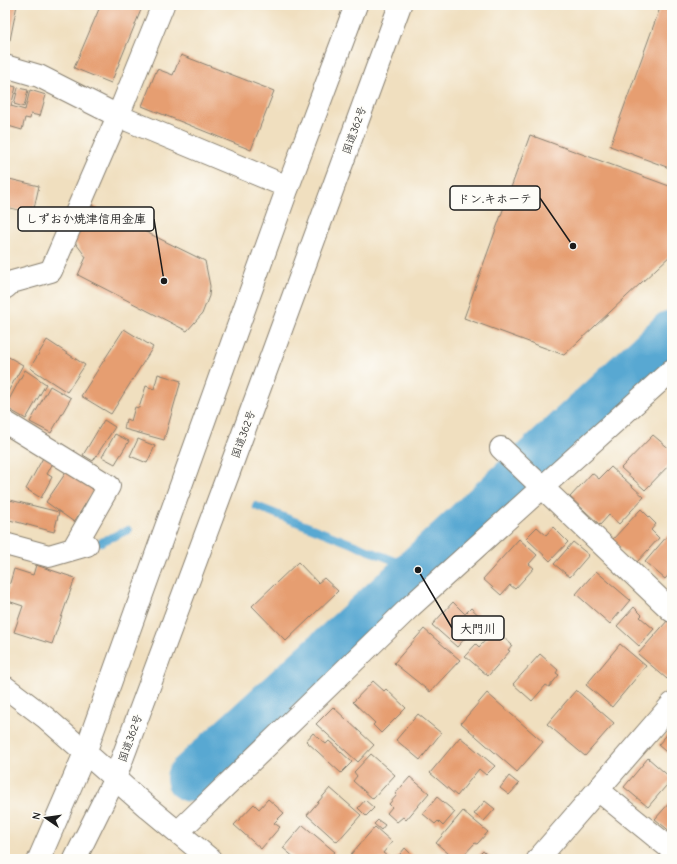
<svg xmlns="http://www.w3.org/2000/svg" width="677" height="864" viewBox="0 0 677 864" font-family="'Comic Neue','Klee One',sans-serif">
<style>
.lines{fill:none;stroke-linecap:round;stroke-linejoin:round}
.stream{stroke:#58a8d2;stroke-width:8}
.river{stroke:#58a8d2;stroke-width:48}
.building{fill:#e69e71}
.minor-casing{stroke:#867e6e;stroke-width:24}
.highway-casing{stroke:#867e6e;stroke-width:24}
.minor{stroke:#fff;stroke-width:22}
.highway{stroke:#fff;stroke-width:22}
.labels{text-anchor:middle;stroke-width:3;stroke-linejoin:round;paint-order:stroke}
.street-label{font-size:11px;fill:#1c1c1c;stroke:#fdfcf7}
.leader{fill:none;stroke:#1c1c1c;stroke-width:1.5}
.callout-dot{fill:#1c1c1c;stroke:#fdfcf7;stroke-width:1.5}
.callout{fill:#fdfcf7;stroke:#1c1c1c;stroke-width:1.5}
.callout-label{font-size:12px;text-anchor:middle;font-weight:bold;fill:#1c1c1c}
</style>
<rect width="100%" height="100%" fill="#fdfcf7"/>
<filter id="ink" filterUnits="userSpaceOnUse"><feTurbulence type="fractalNoise" baseFrequency=".025" numOctaves="2"/><feDisplacementMap in="SourceGraphic" scale="8" xChannelSelector="R" yChannelSelector="G"/><feConvolveMatrix kernelMatrix="1 2 1 2 8 2 1 2 1" color-interpolation-filters="sRGB"/></filter>
<filter id="wash" filterUnits="userSpaceOnUse"><feTurbulence type="fractalNoise" baseFrequency=".012" numOctaves="4" result="noise"/><feDisplacementMap in="SourceGraphic" scale="16" xChannelSelector="R" yChannelSelector="G"/><feGaussianBlur stdDeviation="0.9" result="paint"/><feColorMatrix in="noise" values="0 0 0 0 0 0 0 0 0 0 0 0 0 0 0 0 0 1.4 0 .05"/><feComposite in="paint" operator="in"/></filter>
<g filter="url(#wash)">
<rect width="100%" height="100%" fill="#f0dfbf"/>
<g class="lines">
<path class="stream" d="M256,506l162,64
M101,542l27,-12"/>
<path class="river" d="M190,778l228,-208 254,-236"/>
</g>
<g id="blocks">
<path class="building" d="M5,5h12l-7,35h-5z
M90,5h53l-32,78 -37,-15 25,-59z
M661,5h11v164l-62,-23z
M181,55l93,36 -23,59 -109,-44 15,-37 16,6z
M5,84l11,3 -5,19 14,4 5,-20 16,5 -6,21 -9,-2 -1,5 -5,-1 -3,12 -17,-5z
M18,88l10,2 -4,17 -10,-3z
M530,135l142,52v67l-108,101 -100,-37z
M5,178l34,8 -6,27 -28,-6z
M91,205l114,56 5,25 -1,10 -7,18 -15,17 -109,-56 8,-18 -12,-16z
M124,329l29,18 -42,67 -30,-18z
M47,340l38,25 -18,27 -37,-24z
M5,355l18,10 -18,32z
M25,370l21,14 -20,35 -21,-12z
M158,374l23,7 -17,59 -40,-11 2,-10 5,2 4,-14 4,1 7,-22 8,3z
M50,386l21,12 -20,35 -21,-11z
M104,420l11,7 -22,34 -10,-6z
M115,434l14,7 -14,23 -13,-7z
M653,435l19,16v11l-27,28 -24,-22z
M138,439l17,7 -8,17 -17,-7z
M44,456l10,5 -7,13 5,3 -11,21 -15,-9z
M611,467l33,30 -25,27 -10,-9 -9,10 -30,-28 22,-24 7,6z
M67,471l28,18 -21,33 -28,-20z
M10,500l49,12 -5,20 -48,-13z
M641,509l15,15 -5,6 8,8 -22,24 -25,-22z
M537,527l9,8 7,-8 15,15 -18,19 -24,-23z
M668,535l4,3v33l-7,8 -20,-17z
M519,539l18,16 -8,9 5,4 -19,21 -5,-4 -9,10 -18,-16z
M573,542l16,13 -19,22 -16,-13z
M298,562l20,21 6,-5 14,13 -52,50 -34,-35z
M36,565l39,13 -23,66 -38,-12 9,-26 -18,-6 9,-31 19,6z
M596,571l34,29 -20,24 -34,-30z
M453,602l12,12 6,-6 12,11 -26,28 -25,-22z
M634,607l8,8 -2,2 14,12 -15,17 -22,-20z
M668,620l4,3v51l-5,5 -29,-25z
M424,629l36,31 -30,32 -36,-29z
M495,630l17,15 -4,5 2,1 -22,25 -23,-20 11,-12 3,3z
M620,644l26,22 -34,41 -26,-22z
M540,654l18,16 -2,3 3,2 -10,12 -3,-2 -14,16 -19,-17z
M373,681l11,10 2,-2 20,19 -25,25 -8,-8 2,-2 -22,-21z
M576,690l38,33 -29,33 -38,-32z
M487,693l56,49 -26,30 -56,-49z
M333,707l41,38 -16,17 -42,-38z
M418,714l23,19 -21,27 -24,-20z
M672,729v28l-14,-12z
M313,733l13,11 3,-3 23,21 -11,11 -35,-32z
M460,737l35,29 -9,9 -7,-6 -22,27 -27,-23z
M371,754l24,21 -22,24 -20,-18 4,-5 -3,-4z
M648,758l24,21 -24,28 -24,-20z
M509,776l10,8 -10,11 -9,-7z
M410,777l19,16 -23,27 -3,-3 -6,5 -10,-9 5,-6 -3,-3 8,-9 -2,-1z
M330,788l31,27 -24,27 -30,-27z
M437,797l18,15 -12,14 -5,-5 -3,3 -12,-10z
M268,799l16,14 -10,10 6,4 -19,22 -27,-24 20,-21 5,5z
M365,800l9,8 -8,8 -8,-8z
M672,800v33l-17,-14z
M485,801l10,8 -11,12 -10,-7z
M463,811l25,21 -11,12 -2,-1 -15,16 -3,-2 -2,2 -19,-16z
M378,820l7,5 -4,5 -7,-6z
M303,825l32,27 -6,7h-33l-13,-11z
M375,827l17,15 -9,11 8,6h-35l-5,-5z
M405,848l11,11h-20z
M483,851l9,8h-17z"/>
</g>
</g>
<g filter="url(#ink)">
<use href="#blocks" fill-opacity="0" stroke="#867e6e" stroke-width="1"/>
<g class="lines">
<defs>
<path id="minor" d="M5,66l34,10 79,40 170,71
M5,288l7,-6 39,-11 67,-155 45,-111
M5,422l104,64 -36,63
M501,448l171,163
M5,544l44,12 38,-11
M5,687l41,31 100,88 64,53
M598,790l74,60
M178,832l232,-225 262,-237
M538,859l134,-155"/>
<path id="highway" d="M39,859l46,-106 203,-566 68,-182
M75,859l40,-81 115,-309 170,-464"/>
</defs>
<use href="#minor" class="minor-casing"/>
<use href="#highway" class="highway-casing"/>
<use href="#minor" class="minor"/>
<use href="#highway" class="highway"/>
</g>
</g>
<g class="labels">
<g class="street-label">
<text transform="translate(354 130) rotate(-70)" y="4">国道362号</text>
<text transform="translate(243 434) rotate(-70)" y="4">国道362号</text>
<text transform="translate(130 738) rotate(-70)" y="4">国道362号</text>
</g>
</g>
<path class="leader" d="M573 246L540 198M164 281L154 219M418 570L452 628"/>
<g class="callout-dot">
<circle cx="573" cy="246" r="4"/>
<circle cx="164" cy="281" r="4"/>
<circle cx="418" cy="570" r="4"/>
</g>
<g class="callout">
<rect x="450" y="186" width="90" height="24" rx="4"/>
<rect x="18" y="207" width="136" height="24" rx="4"/>
<rect x="452" y="616" width="52" height="24" rx="4"/>
</g>
<g class="callout-label">
<text x="495" y="203">ドン.キホーテ</text>
<text x="86" y="223">しずおか焼津信用金庫</text>
<text x="478" y="633">大門川</text>
</g>
<rect width="677" height="864" fill="none" stroke="#fdfcf7" stroke-width="20"/>
<g transform="translate(46 818) rotate(283)" stroke="#fdfcf7" stroke-width="3" paint-order="stroke">
<path d="M0-3L7 15L0 10L-7 15Z" fill="#1c1c1c"/>
<text y="-6" font-size="11" font-weight="bold" text-anchor="middle" fill="#1c1c1c">N</text>
</g>
</svg>
